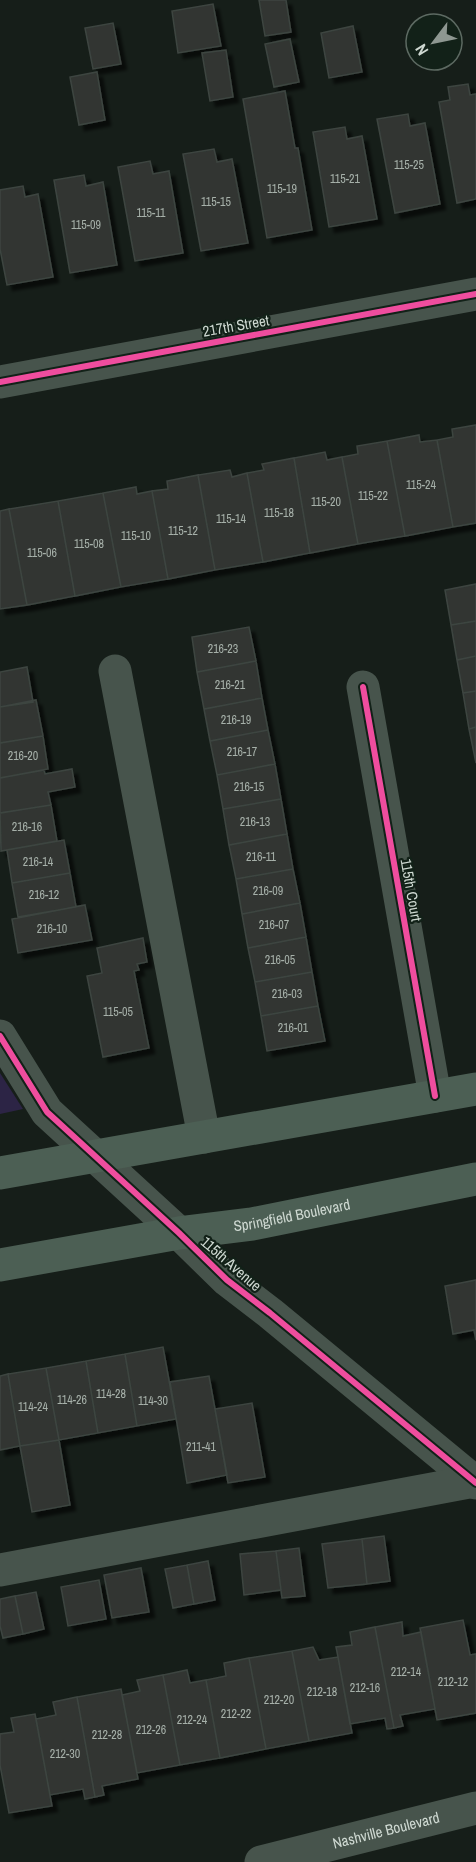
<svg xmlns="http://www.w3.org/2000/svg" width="476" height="1862" viewBox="0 0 476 1862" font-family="'Archivo Narrow',sans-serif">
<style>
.green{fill:#2c2445}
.building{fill:#303632;stroke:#3e4541;stroke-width:1.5;filter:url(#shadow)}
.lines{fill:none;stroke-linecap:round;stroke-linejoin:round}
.minor{stroke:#47544c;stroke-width:33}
.major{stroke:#4c5f54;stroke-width:33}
.cycleway-casing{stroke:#122118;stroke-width:10}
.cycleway{stroke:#ef4d9e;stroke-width:6}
.labels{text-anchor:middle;stroke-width:4.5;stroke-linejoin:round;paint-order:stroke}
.number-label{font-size:12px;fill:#a6b0a9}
.street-label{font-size:15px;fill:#ced8d1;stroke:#122118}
</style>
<defs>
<filter id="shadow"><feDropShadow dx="5.5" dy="5.5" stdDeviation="1.5" flood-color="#0009"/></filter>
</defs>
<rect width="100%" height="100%" fill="#161e19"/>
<path class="green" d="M0,1073l23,36 -23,5z"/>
<path class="building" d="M259,0h27l5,32 -26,4z
M213,4l8,42 -43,7 -6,-42z
M113,23l8,41 -28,5 -8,-41z
M353,26l9,46 -33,6 -8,-45z
M290,39l9,43 -25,5 -9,-43z
M226,50l7,47 -23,4 -8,-48z
M97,72l8,48 -26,5 -9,-48z
M468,84l2,11 6,-1v105l-19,4 -18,-101 11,-2 -2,-13z
M285,91l10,57h3l14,82 -45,8 -24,-139z
M408,114l2,12 15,-3 15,81 -45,9 -18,-94z
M345,127l2,12 15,-3 15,83 -48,8 -16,-95z
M214,149l3,13 15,-3 16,84 -47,8 -18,-97z
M150,161l3,13 16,-3 14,82 -48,8 -17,-94z
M84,175l2,11 17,-4 14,83 -47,8 -16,-93z
M23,186l2,11 13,-3 15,83 -46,8 -7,-36v-59z
M476,425v98l-23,4 -16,-87 16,-3 -1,-8z
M419,435l1,7 17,-2 16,87 -48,9 -18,-95z
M387,441l18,95 -47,8 -16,-87 16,-3 -1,-8z
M325,452l2,8 15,-3 16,87 -48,9 -16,-95z
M294,458l16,95 -47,9 -16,-89 17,-3 -2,-6z
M230,470l2,7 15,-4 16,89 -48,8 -17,-95z
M198,475l17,95 -47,9 -16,-88 16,-2 -1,-8z
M136,487l1,7 15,-3 16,88 -47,8 -18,-94z
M103,493l18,94 -46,9 -17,-95z
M58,501l17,95 -48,9 -18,-96z
M9,509l18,96 -27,4v-98z
M476,584v37l-25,4 -6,-35z
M476,621v35l-19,4 -6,-35z
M249,627l7,34 -59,11 -5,-35z
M476,656v35l-13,2 -6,-33z
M256,661l6,37 -58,11 -7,-37z
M27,667l6,35 -33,5v-35z
M476,691v36l-7,2 -6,-36z
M262,698l6,32 -58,11 -6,-32z
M36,700l7,36 -43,7v-36z
M476,727v36l-7,-34z
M268,730l7,34 -58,11 -7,-34z
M43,736l5,33 -48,9v-35z
M275,764l6,35 -58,10 -6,-34z
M72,769l3,18 -27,5 3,13 -51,8v-35l44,-8 1,4z
M281,799l6,35 -58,11 -6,-36z
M51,805l6,36 -56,10 -1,-38z
M287,834l6,35 -57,10 -7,-34z
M64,840l6,33 -58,10 -5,-33z
M293,869l7,34 -58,11 -6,-35z
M70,873l6,34 -58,10 -6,-34z
M300,903l6,34 -58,11 -6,-34z
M85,905l7,35 -74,13 -6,-34z
M306,937l6,35 -57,10 -7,-34z
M143,938l4,24 -10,2 2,6 -5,1 15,77 -46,9 -16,-81 15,-3 -5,-25z
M312,972l6,34 -57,10 -6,-34z
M318,1006l7,35 -58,10 -6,-35z
M476,1280v60l-2,-10 -21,4 -8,-48z
M163,1347l13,72 -39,7 -12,-72z
M125,1354l12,72 -39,7 -12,-72z
M86,1361l12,72 -39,7 -13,-72z
M46,1368l13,72 -39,6 -12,-72z
M8,1374l12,72 -20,4v-74z
M209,1376l18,99 -40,8 -17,-101z
M252,1403l13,74 -37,6 -13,-74z
M59,1440l11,65 -38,7 -12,-66z
M384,1536l6,45 -23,3 -5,-45z
M362,1539l5,45 -39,4 -6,-44z
M299,1548l6,48 -23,2 -6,-47z
M276,1551l5,39 -37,5 -4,-41z
M208,1561l7,39 -21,4 -7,-39z
M187,1565l7,39 -21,4 -8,-39z
M141,1568l8,44 -37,6 -8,-43z
M99,1580l7,39 -38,7 -7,-39z
M36,1592l8,37 -21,5 -8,-38z
M15,1596l8,38 -20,4 -3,-12v-27z
M463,1620l7,35 6,-1v59l-39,7 -17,-92z
M402,1622l1,14 18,-4 14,77 -35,6 3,11 -9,2 -19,-101z
M375,1627l19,101 -7,1 -2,-11 -35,6 -12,-67 -2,-10 16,-2 -2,-13z
M313,1647l6,13 19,-3 14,76 -43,8 -17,-90z
M292,1651l17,90 -43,8 -17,-91z
M249,1658l17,91 -46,9 -14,-78 20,-4 -2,-13z
M187,1670l3,13 16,-3 14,78 -40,7 -17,-90z
M163,1675l17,90 -43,8 -15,-78 18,-4 -3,-11z
M121,1689l17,90 -36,7 2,9 -9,2 -18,-100z
M77,1697l18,100 -10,2 -2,-10 -33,6 -14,-76 20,-4 -3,-13z
M35,1714l17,92 -43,7 -9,-48v-31l14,-2 -3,-14z"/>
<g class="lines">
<g class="minor">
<path d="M0,382l476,-88"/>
<path d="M115,671l89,466"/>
<path d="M363,687l72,409"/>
<path d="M0,1036l47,76 132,121 48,47 43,33 206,170"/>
<path d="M0,1570l475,-89"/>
<path id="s1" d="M261,1862l215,-54"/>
</g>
<g class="major">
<path d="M0,1173l476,-84"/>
<path id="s2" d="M0,1265l179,-32 73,-9 224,-45"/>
</g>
<defs>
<path id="cycleway" d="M0,382l476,-88
M363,687l72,409
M0,1036l47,76 132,121 48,47 43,33 206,170"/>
</defs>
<use href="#cycleway" class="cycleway-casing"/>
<use href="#cycleway" class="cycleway"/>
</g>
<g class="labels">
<g class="number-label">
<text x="409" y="169">115-25</text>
<text x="345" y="183">115-21</text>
<text x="282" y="193">115-19</text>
<text x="216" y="206">115-15</text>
<text x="151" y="217">115-11</text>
<text x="86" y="229">115-09</text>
<text x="421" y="489">115-24</text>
<text x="373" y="500">115-22</text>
<text x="326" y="506">115-20</text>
<text x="279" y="517">115-18</text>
<text x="231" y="523">115-14</text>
<text x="183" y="535">115-12</text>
<text x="136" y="540">115-10</text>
<text x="89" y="548">115-08</text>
<text x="42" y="557">115-06</text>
<text x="223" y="653">216-23</text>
<text x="230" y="689">216-21</text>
<text x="236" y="724">216-19</text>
<text x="242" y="756">216-17</text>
<text x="23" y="760">216-20</text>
<text x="249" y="791">216-15</text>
<text x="255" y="826">216-13</text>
<text x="27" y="831">216-16</text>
<text x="261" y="861">216-11</text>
<text x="38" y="866">216-14</text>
<text x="268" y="895">216-09</text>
<text x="44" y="899">216-12</text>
<text x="274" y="929">216-07</text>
<text x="52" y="933">216-10</text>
<text x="280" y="964">216-05</text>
<text x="287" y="998">216-03</text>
<text x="118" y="1016">115-05</text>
<text x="293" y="1032">216-01</text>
<text x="111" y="1398">114-28</text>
<text x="72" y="1404">114-26</text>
<text x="153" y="1405">114-30</text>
<text x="33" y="1411">114-24</text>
<text x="201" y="1451">211-41</text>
<text x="406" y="1676">212-14</text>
<text x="453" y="1686">212-12</text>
<text x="365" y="1692">212-16</text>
<text x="322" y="1696">212-18</text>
<text x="279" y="1704">212-20</text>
<text x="236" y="1718">212-22</text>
<text x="192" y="1724">212-24</text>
<text x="151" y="1734">212-26</text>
<text x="107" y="1739">212-28</text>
<text x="65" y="1758">212-30</text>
</g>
<g class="street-label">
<text transform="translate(236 326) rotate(-10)" y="5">217th Street</text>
<text transform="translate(411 890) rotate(80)" y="5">115th Court</text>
<text dy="5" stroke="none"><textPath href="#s2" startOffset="296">Springfield Boulevard</textPath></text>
<text transform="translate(231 1264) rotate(41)" y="5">115th Avenue</text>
<text dy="5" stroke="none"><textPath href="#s1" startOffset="129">Nashville Boulevard</textPath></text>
</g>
</g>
<g transform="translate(434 42) rotate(238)"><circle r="28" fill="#122118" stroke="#5d6a62" stroke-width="1.5"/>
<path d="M0-4.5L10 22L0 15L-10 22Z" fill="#8e9791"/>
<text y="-9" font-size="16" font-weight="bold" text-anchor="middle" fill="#ced8d1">N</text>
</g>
</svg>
